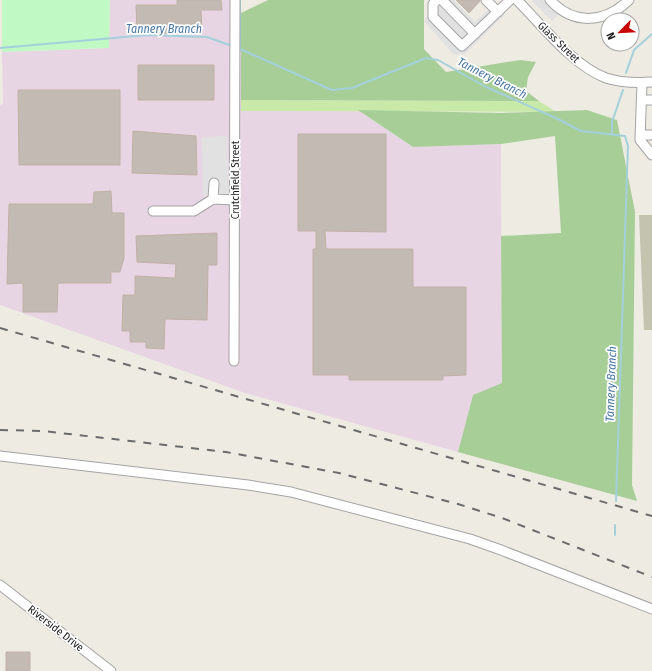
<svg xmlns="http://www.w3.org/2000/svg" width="652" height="671" viewBox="0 0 652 671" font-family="'Fira Sans Condensed',sans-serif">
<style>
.industrial{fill:#e8d5e4}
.construction{fill:#c3c3af}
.grass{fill:#c9e9a9}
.forest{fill:#a8ce98}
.park{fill:#c0f9c4}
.parking{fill:#e1e1e1}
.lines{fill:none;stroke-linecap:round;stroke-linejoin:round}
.stream{stroke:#a4d0dc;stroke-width:2}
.building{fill:#c3bab3;stroke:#c0b1a6}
.minor-casing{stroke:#a4a4a4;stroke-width:11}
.minor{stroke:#fff;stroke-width:9}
.rail{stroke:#6b6b6b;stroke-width:2;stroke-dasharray:8 8;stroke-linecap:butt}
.labels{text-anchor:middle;stroke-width:3.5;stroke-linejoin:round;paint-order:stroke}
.street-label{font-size:11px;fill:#1d1d1d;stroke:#fff}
.water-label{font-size:12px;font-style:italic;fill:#4877a4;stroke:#fff}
</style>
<rect width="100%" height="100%" fill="#eeebe3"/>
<path class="industrial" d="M110,0h131v111l117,-1 55,37 88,-3 1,239 -29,12 -15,57 -213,-59 -245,-88v-200l3,-1 -1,-52 107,-4z"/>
<path class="construction" d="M639,215h13v115h-8z"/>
<path class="grass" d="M241,100l298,1 17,11 -315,-1z"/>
<path class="forest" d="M268,0h156v49l22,23 74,-12 16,2 -8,15 -2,14 13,10 -298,-1v-87z
M358,110l143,3 86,-3 30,10 18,92 -3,273 5,16 -179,-49 15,-57 29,-12 -1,-147 60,-3 -6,-97 -54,8 -88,3z"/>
<path class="park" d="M2,0h108l-1,48 -107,4z"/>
<path class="parking" d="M441,0h13l21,22 19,-18 11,10 -40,40 -11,1 -30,-34z
M533,0h10l15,15 -6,6 -20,-20z
M227,136l2,59 -26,1 -1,-59z"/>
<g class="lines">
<path class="stream" d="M240,0v50
M0,48l147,-13 60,2 25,9
M238,48l94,42 20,-2 74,-30 12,2 48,27 72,32 23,12 44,5 3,10 -12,355
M626,73l8,-23 18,-16
M612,134v-12l11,-32
M615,525v10"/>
</g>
<path class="building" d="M177,0h44l1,10h-21l1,22 -65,2 -1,-29h41z
M456,0h24v1l-11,12z
M138,65h76v35h-76z
M18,90h102v75h-101z
M133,131l63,5 1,39 -65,-2z
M298,134h88v98l-61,-1 1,18h87v38h53v88l-23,1v4h-94v-5h-36v-126h3v-18h-18z
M111,191l1,22h12v45l-4,14h-9v11h-53l-1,29h-34v-29l-16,1 2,-80h84l1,-12z
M217,233v32h-9l-1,55 -42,-1 -1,30 -18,-1v-6h-16v-11h-8l1,-36h12v-19l40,2 1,-14 -39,-2 -1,-26z
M6,652h24v19h-24z"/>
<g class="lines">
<defs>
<path id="minor" d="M437,0l-4,4v13l29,29 48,-46
M442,0l33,34
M486,0l12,12
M517,0c25,25 55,65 89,78 15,5 31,5 46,4
M550,0c23,25 54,24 79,0
M642,83l-2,57 12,15
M642,100h10
M640,135h12
M214,183l-1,16 22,1
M153,211h41l19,-12
M234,361l1,-361
M0,456l248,29 43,7 179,47 31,11 151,59
M0,585l111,86"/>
</defs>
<use href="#minor" class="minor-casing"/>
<use href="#minor" class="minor"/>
<path class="rail" d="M0,328l652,188
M0,430l43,1 183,21 113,21 119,31 44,14 150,59"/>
</g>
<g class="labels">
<g class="street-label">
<text transform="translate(559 42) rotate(44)" y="4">Glass Street</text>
<text transform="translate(235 180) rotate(-90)" y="4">Crutchfield Street</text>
<text transform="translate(56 628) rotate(38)" y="4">Riverside Drive</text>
</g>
<g class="water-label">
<text x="164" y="33">Tannery Branch</text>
<text transform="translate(492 78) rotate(27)" y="4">Tannery Branch</text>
<text transform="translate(611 384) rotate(-88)" y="4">Tannery Branch</text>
</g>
</g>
<g transform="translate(620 32) rotate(246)"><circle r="19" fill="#ffffff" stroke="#a5a5a5"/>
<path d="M0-3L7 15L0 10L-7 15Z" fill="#c90202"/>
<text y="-6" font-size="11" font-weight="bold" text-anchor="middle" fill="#1d1d1d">N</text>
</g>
</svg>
